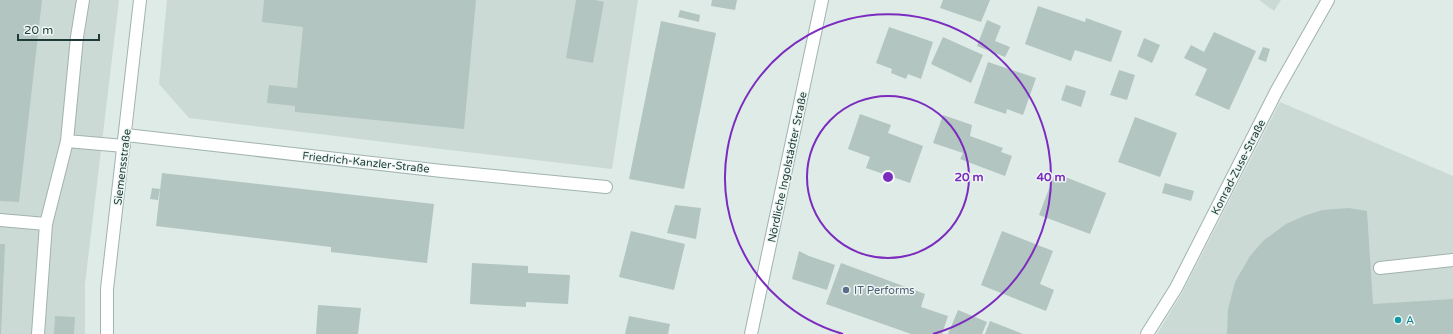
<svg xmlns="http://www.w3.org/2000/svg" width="1453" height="334" viewBox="0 0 1453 334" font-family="'Varela Round',sans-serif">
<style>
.built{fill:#ccdad6}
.building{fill:#b3c5c0}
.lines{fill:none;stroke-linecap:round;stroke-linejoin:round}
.minor-casing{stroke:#a1b3af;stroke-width:14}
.minor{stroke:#fff;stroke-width:12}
.ring{fill:none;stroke:#7b2cbf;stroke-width:2}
.service-dot{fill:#5c6f8a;stroke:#eef7f4;stroke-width:1.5}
.culture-dot{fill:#0f9aa8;stroke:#eef7f4;stroke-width:1.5}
.labels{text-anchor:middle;stroke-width:3;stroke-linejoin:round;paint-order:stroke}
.street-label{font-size:11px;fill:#1e3b37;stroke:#eef7f4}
.service-label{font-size:11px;fill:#4e5e75;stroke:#eef7f4;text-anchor:start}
.culture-label{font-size:11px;fill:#0d838f;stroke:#eef7f4;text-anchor:start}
.centre{fill:#7b2cbf;stroke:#eef7f4;stroke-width:2}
.ring-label{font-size:12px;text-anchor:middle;font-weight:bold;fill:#7b2cbf;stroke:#eef7f4;stroke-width:3;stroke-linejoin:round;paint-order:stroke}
</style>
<rect width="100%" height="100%" fill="#deebe7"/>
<path class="built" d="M0,0h119l-34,284v50h-85z
M167,0h471l-26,169 -171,-20 -252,-31 -30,-34z
M1259,0h22l-7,11z
M1280,102l173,74v158h-296l25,-41z"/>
<path class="building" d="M0,0h42l-23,202 -19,-1z
M264,0h212l-12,129 -169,-17v-6l-28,-3 2,-18 28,3 6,-61 -41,-5z
M576,0h19l9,2 -11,61 -27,-5z
M712,0h25l-2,10 -24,-4z
M943,0h47l-9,22 -41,-14z
M1038,6l47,16 1,-4 36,13 -11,31 -36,-12 -4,11 -46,-17z
M680,10l20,5 -1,7 -21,-5z
M987,20l14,6 -6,15 15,6 -5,10 -28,-11z
M661,21l55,12 -32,156 -55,-10z
M889,27l44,15 -12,37 -13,-5 -2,5 -15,-6 1,-4 -16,-6z
M1214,32l42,19 -27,59 -34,-15 12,-26 -23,-11 7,-13 13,7z
M943,37l40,18 -12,28 -40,-19z
M1144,38l16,7 -8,18 -15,-7z
M1263,47l7,2 -4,13 -8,-3z
M988,62l48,16 -13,37 -16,-6 -1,5 -32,-11z
M1119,70l16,5 -8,25 -17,-5z
M1066,85l20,6 -5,16 -20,-7z
M860,114l31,11 -3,8 35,13 -13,37 -44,-15 4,-11 -22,-8z
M943,115l29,10 -2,11 33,12 -2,4 11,4 -7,20 -45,-17 3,-6 -30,-10z
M1135,117l42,16 -17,44 -42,-15z
M162,173l272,31 -7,59 -96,-11v-5l-175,-21z
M1055,173l51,20 -16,41 -51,-19z
M1165,183l29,8 -3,10 -29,-8z
M152,188l8,1 -2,11 -8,-1z
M675,205l26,3 -5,31 -29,-6z
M1349,208l18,3 6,93 80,-5v35h-226l1,-25 7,-27 15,-26 13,-15 23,-17 18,-8 18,-6z
M631,231l54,13 -11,46 -55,-13z
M1002,231l51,20 -13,33 14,6 -8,21 -65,-26z
M0,244h5l-4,90h-1z
M799,251l10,5 26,9 -8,25 -35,-11z
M472,263l56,3v7l42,2 -2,29 -42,-2v5l-56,-3z
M841,263l84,31 -4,13 27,9 -6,18h-31l-85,-30z
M318,305l43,3 -3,26h-42z
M958,310l29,12 -5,12h-34z
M55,316l20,1 -1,17h-20z
M629,316l41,8 -2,10h-43z
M990,321l33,13h-38z"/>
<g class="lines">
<defs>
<path id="minor" d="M126,135l316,36 164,16
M67,141l10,-104 6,-37
M0,220l46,4 -8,110
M46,224l21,-83 57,5
M1380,268l73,-8
M107,334v-45l33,-289
M751,334l71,-334
M1147,334l29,-46 101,-198 51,-90"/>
</defs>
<use href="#minor" class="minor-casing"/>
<use href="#minor" class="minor"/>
</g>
<g class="ring">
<circle cx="888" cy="177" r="81"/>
<path d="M843 334A163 163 0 1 1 933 334"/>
</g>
<circle class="service-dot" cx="846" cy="290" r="4"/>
<circle class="culture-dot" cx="1398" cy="320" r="4"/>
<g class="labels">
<g class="street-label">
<text transform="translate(366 162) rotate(6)" y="4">Friedrich-Kanzler-Straße</text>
<text transform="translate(122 167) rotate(-83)" y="4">Siemensstraße</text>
<text transform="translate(787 167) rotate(-78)" y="4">Nördliche Ingolstädter Straße</text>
<text transform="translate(1238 167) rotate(-63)" y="4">Konrad-Zuse-Straße</text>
</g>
<g class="service-label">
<text x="854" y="294">IT Performs</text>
</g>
<g class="culture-label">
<text x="1406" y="324">A</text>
</g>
</g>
<circle cx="888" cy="177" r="6" class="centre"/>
<g class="ring-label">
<text x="969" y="181">20 m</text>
<text x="1051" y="181">40 m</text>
</g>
<path d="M18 34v6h81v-6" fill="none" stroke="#1e3b37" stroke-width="2"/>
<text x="24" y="34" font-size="12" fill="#1e3b37" stroke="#eef7f4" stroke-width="3" paint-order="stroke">20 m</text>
</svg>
